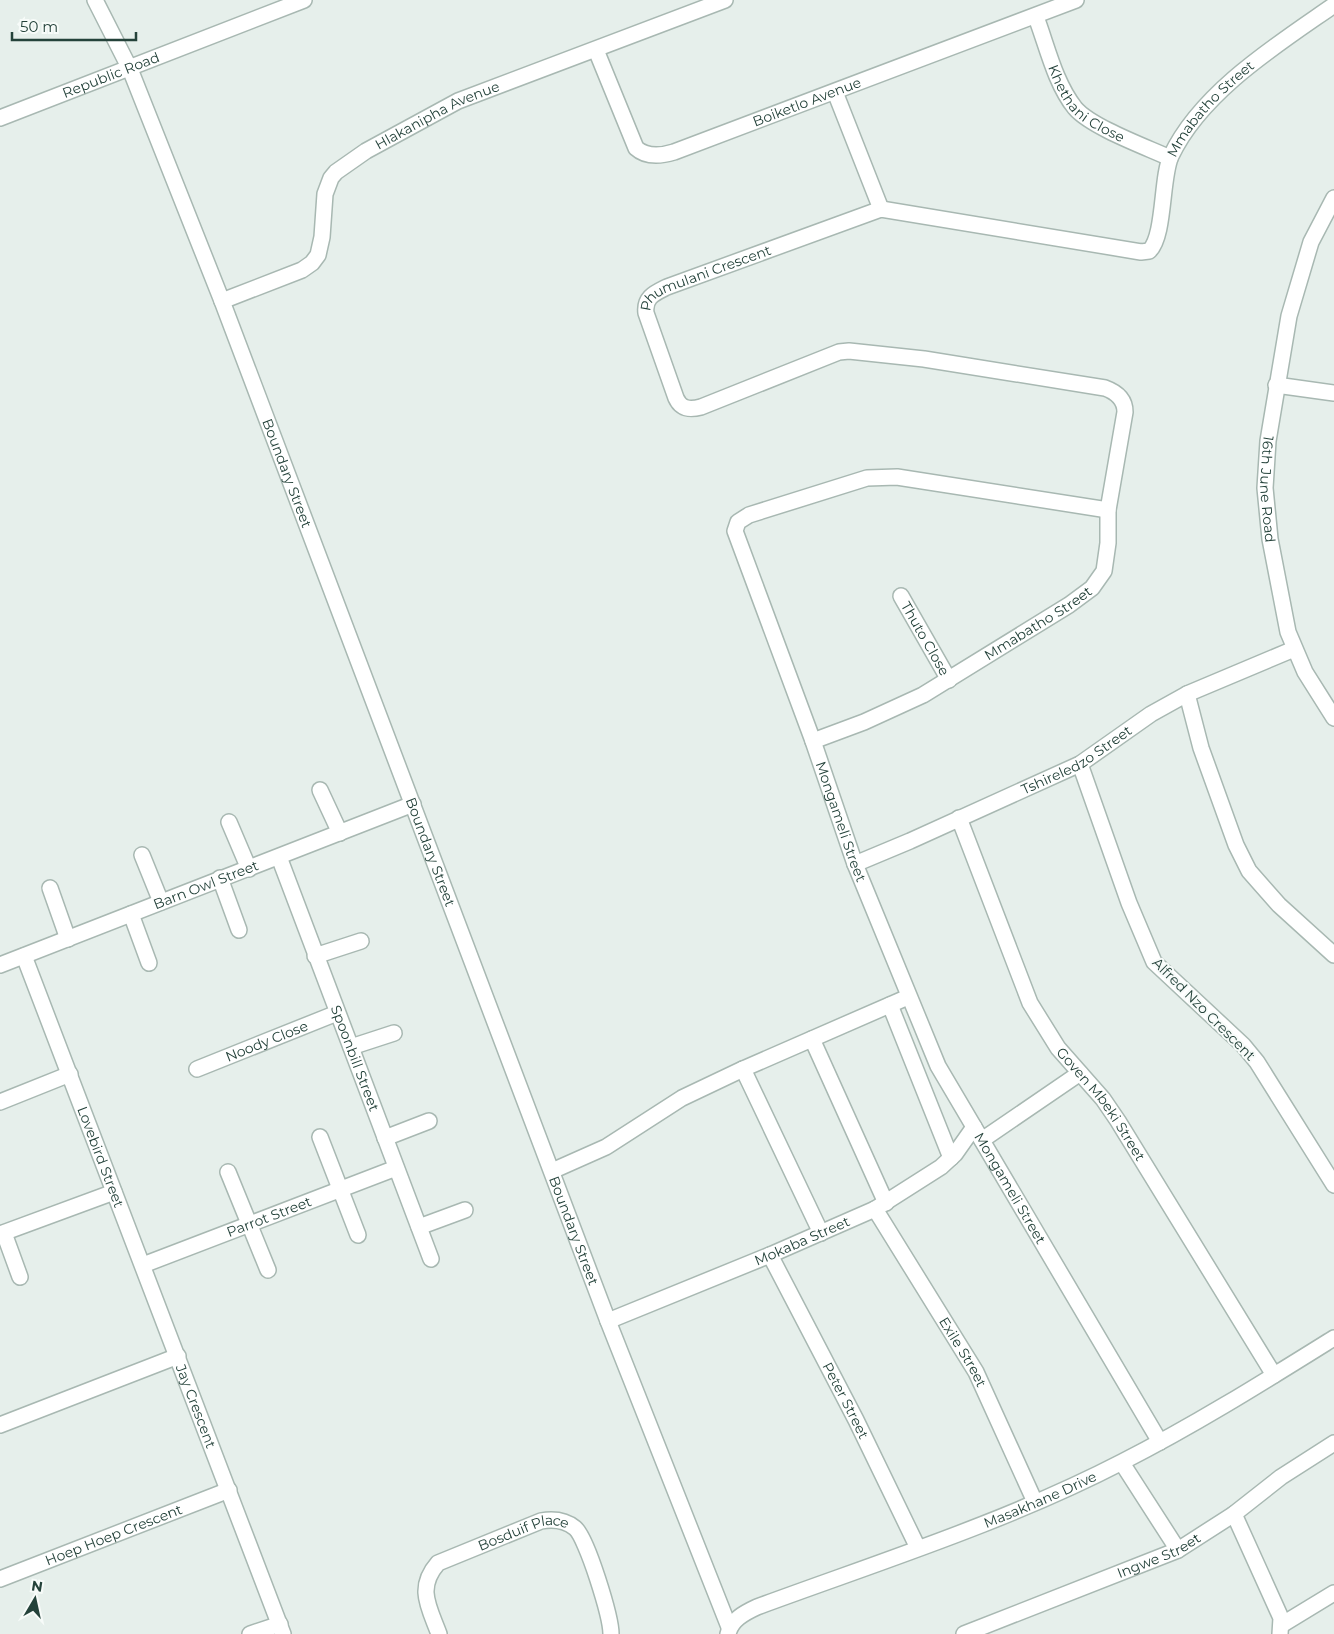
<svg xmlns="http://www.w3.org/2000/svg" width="1334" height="1634" viewBox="0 0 1334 1634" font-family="Montserrat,sans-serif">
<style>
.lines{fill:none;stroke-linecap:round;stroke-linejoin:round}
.minor-casing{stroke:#a8b8b2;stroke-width:18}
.tertiary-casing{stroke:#a8b8b2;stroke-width:18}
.minor{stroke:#fff;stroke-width:15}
.tertiary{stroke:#fff;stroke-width:15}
.labels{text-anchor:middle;stroke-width:4;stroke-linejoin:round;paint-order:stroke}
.street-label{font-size:14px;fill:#24423a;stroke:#f7fbf9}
</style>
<rect width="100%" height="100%" fill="#e6efeb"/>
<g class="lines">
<defs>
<g id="minor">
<path id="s1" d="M95,0l35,69 92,232 386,1020 121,306"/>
<path id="s2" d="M1036,17c11,29 19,66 39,91 16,19 71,39 95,50"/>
<path id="s3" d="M596,50l40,98c11,10 25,8 38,4l402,-152"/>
<path d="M835,92l46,117"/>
<path id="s4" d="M1334,198l-23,44 -22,74 -21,125 -3,47 5,51 18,93 17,40 29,46"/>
<path id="s5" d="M222,301l80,-31 10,-7 6,-8 4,-18 3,-43 6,-16 5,-6 30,-21 92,-50 267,-101"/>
<path d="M1276,385l58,8"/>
<path id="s6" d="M1108,510l-211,-33 -30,1 -118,37 -11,7 -3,9 78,210 42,123 83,202 222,376"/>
<path id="s7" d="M901,596l48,84"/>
<path d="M1187,694l14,54 35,97 13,26 30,34 55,50"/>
<path id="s8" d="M813,741l51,-19 59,-27 146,-90 23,-17 12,-17 4,-28v-33l17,-98c0,-13 -9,-20 -20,-24l-181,-29 -75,-8 -10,1 -138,55c-12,3 -20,2 -25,-9l-30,-85c-2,-16 9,-20 21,-26l214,-78 260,43 8,-1c16,-14 12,-74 22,-95 30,-64 107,-112 163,-151"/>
<path d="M1080,764l49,139 25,59 89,83 14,17 77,123"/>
<path d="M320,790l20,43"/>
<path id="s9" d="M959,818l71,185 28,45 45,51 15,22 156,254"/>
<path d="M229,822l20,47"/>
<path d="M142,855l19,47"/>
<path id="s10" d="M279,857l152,402"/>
<path id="s11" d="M855,864l55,-23 170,-77 71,-50 36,-20 107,-45"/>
<path d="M220,878l19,52"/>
<path d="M50,888l18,51"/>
<path d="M131,914l18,49"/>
<path id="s12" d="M24,956l259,678"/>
<path d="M315,956l46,-15"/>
<path id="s13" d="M0,965l413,-161"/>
<path d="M890,1005l61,153"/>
<path d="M812,1039l74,164"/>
<path d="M351,1047l43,-14"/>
<path id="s14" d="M197,1069l140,-56"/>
<path d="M743,1069l78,164"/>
<path d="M0,1102l70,-28"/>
<path d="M320,1137l38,98"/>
<path d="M385,1138l44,-17"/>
<path d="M982,1140l98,-67"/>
<path d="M552,1171l54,-24 76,-49 61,-29 165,-72"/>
<path d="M228,1172l40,98"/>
<path id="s15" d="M875,1209l101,163 59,130"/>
<path d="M419,1227l46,-17"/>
<path d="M4,1233l16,44"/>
<path d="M0,1234l114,-42"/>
<path id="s16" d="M770,1255l86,165 62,128"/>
<path id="s17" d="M143,1265l253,-97"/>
<path id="s18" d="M608,1321l162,-66 105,-46 66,-42 14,-13 19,-27"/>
<path d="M0,1425l178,-69"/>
<path d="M1122,1463l56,87"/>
<path d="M1234,1514l47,104 -1,16"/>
<path id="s19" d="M0,1579l229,-89"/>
<path d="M1283,1624l51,-31"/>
<path d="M250,1634l30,-10"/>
<path id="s20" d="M439,1634c-10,-27 -23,-46 -1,-71l103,-42c11,-2 24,-1 34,7 12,10 36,89 36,106"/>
<path id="s21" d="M964,1634l214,-84 56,-36 47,-37 53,-34"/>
</g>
<g id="tertiary">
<path id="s22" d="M0,118l304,-118"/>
<path id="s23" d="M728,1634c3,-14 16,-21 29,-27 122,-45 249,-85 365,-145 73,-37 143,-81 212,-124"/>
</g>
</defs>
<use href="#minor" class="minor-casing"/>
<use href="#tertiary" class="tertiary-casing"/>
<use href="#minor" class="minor"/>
<use href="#tertiary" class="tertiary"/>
</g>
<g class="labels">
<g class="street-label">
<text dy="5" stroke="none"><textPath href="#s22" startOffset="119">Republic Road</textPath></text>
<text dy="5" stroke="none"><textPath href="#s2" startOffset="104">Khethani Close</textPath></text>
<text dy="5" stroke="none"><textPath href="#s3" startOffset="288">Boiketlo Avenue</textPath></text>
<text dy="5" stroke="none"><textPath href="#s8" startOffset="1768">Mmabatho Street</textPath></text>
<text dy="5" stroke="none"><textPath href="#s5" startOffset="311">Hlakanipha Avenue</textPath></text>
<text dy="5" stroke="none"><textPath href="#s8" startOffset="1146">Phumulani Crescent</textPath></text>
<text dy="5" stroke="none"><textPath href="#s1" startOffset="511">Boundary Street</textPath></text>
<text dy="5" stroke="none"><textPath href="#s4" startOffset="302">16th June Road</textPath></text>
<text dy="5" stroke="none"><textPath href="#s8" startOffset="255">Mmabatho Street</textPath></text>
<text dy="5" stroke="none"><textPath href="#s7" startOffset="49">Thuto Close</textPath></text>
<text dy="5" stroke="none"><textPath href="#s11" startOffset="245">Tshireledzo Street</textPath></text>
<text dy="5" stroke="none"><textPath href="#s6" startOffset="699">Mongameli Street</textPath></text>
<text dy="5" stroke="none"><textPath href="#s1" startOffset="916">Boundary Street</textPath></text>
<text dy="5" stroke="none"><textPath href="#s13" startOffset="221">Barn Owl Street</textPath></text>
<text transform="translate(1204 1009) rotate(45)" y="5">Alfred Nzo Crescent</text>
<text dy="5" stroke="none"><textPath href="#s14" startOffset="75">Noody Close</textPath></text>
<text dy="5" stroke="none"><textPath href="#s10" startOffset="215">Spoonbill Street</textPath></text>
<text dy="5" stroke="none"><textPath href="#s9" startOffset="322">Goven Mbeki Street</textPath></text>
<text dy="5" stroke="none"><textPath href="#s12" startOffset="215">Lovebird Street</textPath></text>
<text dy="5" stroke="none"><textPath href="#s6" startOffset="1104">Mongameli Street</textPath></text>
<text dy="5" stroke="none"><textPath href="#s17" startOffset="135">Parrot Street</textPath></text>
<text dy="5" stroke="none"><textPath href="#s1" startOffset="1321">Boundary Street</textPath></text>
<text dy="5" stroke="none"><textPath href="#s18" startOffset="210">Mokaba Street</textPath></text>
<text dy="5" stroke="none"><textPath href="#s15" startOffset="168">Exile Street</textPath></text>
<text dy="5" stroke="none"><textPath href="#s16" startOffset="164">Peter Street</textPath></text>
<text dy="5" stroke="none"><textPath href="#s12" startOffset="482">Jay Crescent</textPath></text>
<text dy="5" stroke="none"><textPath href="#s23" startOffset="344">Masakhane Drive</textPath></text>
<text dy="5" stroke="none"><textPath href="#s19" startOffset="122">Hoep Hoep Crescent</textPath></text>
<text dy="5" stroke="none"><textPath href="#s20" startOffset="168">Bosduif Place</textPath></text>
<text dy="5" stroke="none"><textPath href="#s21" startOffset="210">Ingwe Street</textPath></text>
</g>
</g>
<g transform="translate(35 1599) rotate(9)" stroke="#f7fbf9" stroke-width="4" paint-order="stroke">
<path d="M0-4L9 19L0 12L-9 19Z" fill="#24423a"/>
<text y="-8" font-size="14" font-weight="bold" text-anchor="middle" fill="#24423a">N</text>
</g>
<path d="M12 32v8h124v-8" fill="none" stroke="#24423a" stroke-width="2.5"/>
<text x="20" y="32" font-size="15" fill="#24423a" stroke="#f7fbf9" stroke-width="4" paint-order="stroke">50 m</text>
</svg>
